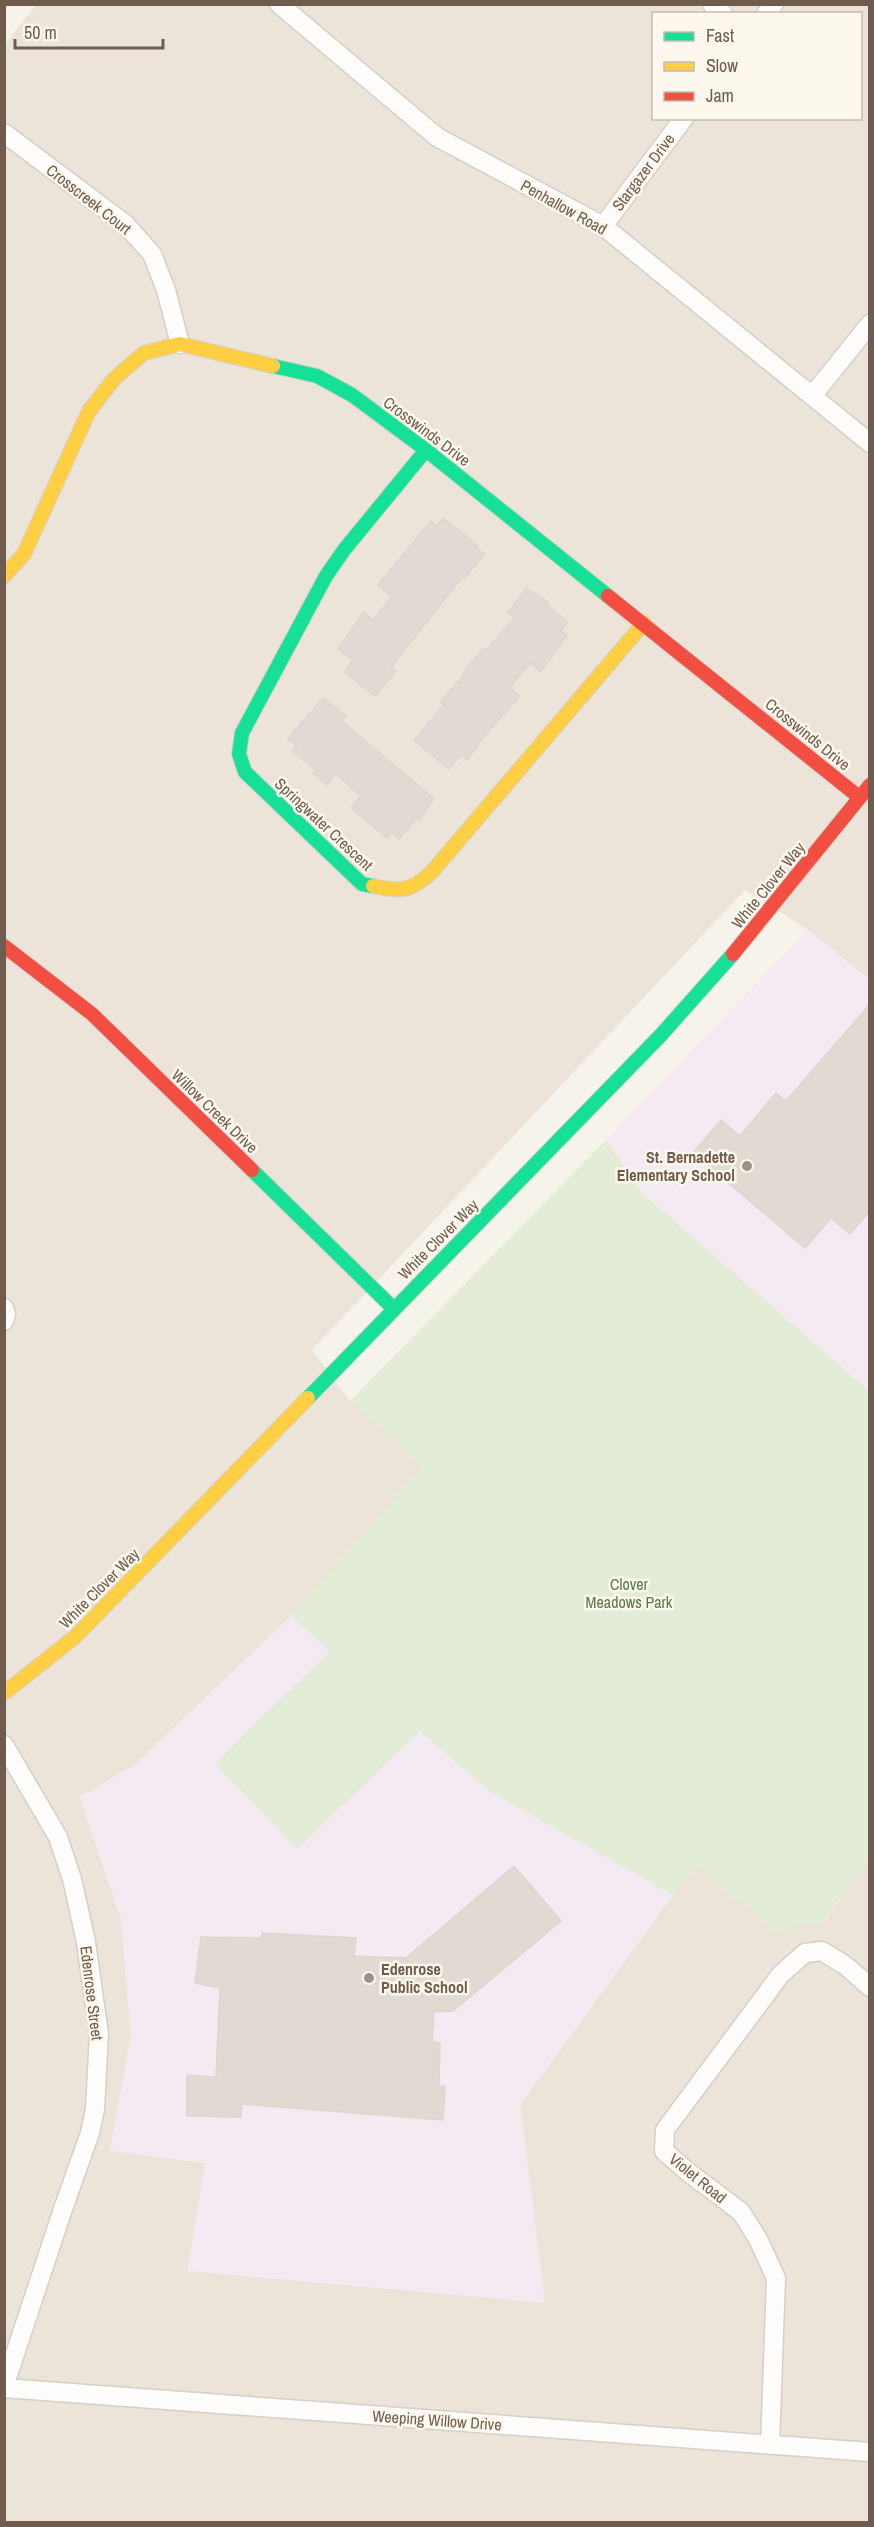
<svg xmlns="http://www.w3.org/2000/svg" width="874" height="2527" viewBox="0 0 874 2527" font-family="'Archivo Narrow',sans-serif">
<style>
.residential{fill:#ece4d8;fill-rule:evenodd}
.education{fill:#f3ebf1}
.green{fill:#e2ecd7}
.building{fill:#e1dad3;stroke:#ded6ce;stroke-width:1.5}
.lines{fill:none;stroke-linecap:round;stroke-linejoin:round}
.street-casing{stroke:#d4cfc8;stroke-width:21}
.fast-casing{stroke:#d4cfc8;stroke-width:16}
.slow-casing{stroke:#d4cfc8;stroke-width:16}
.jam-casing{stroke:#d4cfc8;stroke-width:16}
.street{stroke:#fefdfc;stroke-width:18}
.fast{stroke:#16e098;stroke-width:14}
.slow{stroke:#ffcf43;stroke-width:14}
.jam{stroke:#f24e42;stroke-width:14}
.poi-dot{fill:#9f9186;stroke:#fdf8ed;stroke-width:2}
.labels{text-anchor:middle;stroke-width:5;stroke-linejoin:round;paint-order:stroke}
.street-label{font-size:16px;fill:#705c4f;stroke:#fdf8ed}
.poi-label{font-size:16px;font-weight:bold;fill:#705c4f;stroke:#fdf8ed;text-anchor:end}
.park-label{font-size:16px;fill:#567a4b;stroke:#fdf8ed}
</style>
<rect width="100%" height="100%" fill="#f6f3eb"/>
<path class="residential" d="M37,4l832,1v974l-62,-50 -62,-39 -433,460 38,51 73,66 -132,149 -155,148 -56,33 41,122 10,118 -21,113 95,13 339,139 -24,-197 153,-210 23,-29 82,67 20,-9h24l47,-63v661h-864v-2478zM654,14h206v104h-206z"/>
<path class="education" d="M807,930l62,49v412l-227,-198 -36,-53z
M291,1616l198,175 184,104 -153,210 25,198 -358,-32 18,-108 -95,-12 21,-114 -10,-118 -41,-122 57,-33z"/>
<path class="green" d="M606,1140l36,53 227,198v470l-48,63h-23l-20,9 -82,-67 -23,29 -184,-104 -69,-60 -123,118 -82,-86 115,-112 -39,-35 132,-149 -73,-66z"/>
<path class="building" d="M443,518l35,27 -2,2 8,7 -19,24 -2,-2 -72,91 5,4 -21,25 -31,-24 9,-12 -15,-11 26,-37 9,8 19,-23 -14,-12 53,-64 6,5z
M527,588l22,15 -2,2 21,17 -7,8 6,5 -26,37 -11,-9 -20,24 10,9 -42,47 1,1 -12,16 -6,-5 -12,14 -35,-29 30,-35 -4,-3 25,-28 -2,-2 21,-24 2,2 29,-32 -7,-6z
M323,698l23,18 -4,5 92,78 -15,21 -2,-2 -18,21 -7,-6 -5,5 -36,-30 10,-12 -25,-22 -9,11 -14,-12 3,-3 -24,-19 5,-5 -9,-7z
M870,1004v207l-20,23 -19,-16 -26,30 -112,-95 28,-33 19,16 36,-43 10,8z
M514,1866l47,55 -108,90 -19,1 -2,29 8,2 -1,43 6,1 -2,33 -201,-16 -1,13 -54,-1v-41l29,2 4,-89 -25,-5 6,-46 60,1 1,-5 94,5 -2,18 52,2z"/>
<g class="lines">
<defs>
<path id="street" d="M279,4l158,133 166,89 267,217
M712,4l11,10
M766,14l8,-10
M4,133l121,91 27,30 14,36 14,54
M603,226l81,-108
M812,396l58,-72
M4,1308l2,6 -2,7
M4,1745l54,92 14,42 14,63 13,92 -4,75 -5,24 -27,76 -59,178
M4,2388l866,64
M770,2445l6,-167 -18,-39 -17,-27 -53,-40 -24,-21 1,-21 116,-156 24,-21 17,-2 24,15 24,21"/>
<path id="fast" d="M273,366l44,10 35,19 74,55 182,146
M373,886l-11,-2 -117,-112 -6,-18 3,-21 84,-157 18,-26 82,-100
M252,1170l141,138
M308,1398l353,-363 72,-81"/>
<path id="slow" d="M4,576l20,-22 65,-143 25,-32 30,-26 36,-9 93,22
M373,886c28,6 36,6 58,-13l213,-250
M4,1693l71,-56 233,-239"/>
<path id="jam" d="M608,596l251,201
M4,946l88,68 160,156
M733,954l137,-169"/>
</defs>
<use href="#street" class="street-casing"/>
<use href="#fast" class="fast-casing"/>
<use href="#slow" class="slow-casing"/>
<use href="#jam" class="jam-casing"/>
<use href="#street" class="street"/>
<use href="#fast" class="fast"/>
<use href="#slow" class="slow"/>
<use href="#jam" class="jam"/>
</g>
<g class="poi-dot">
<circle cx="747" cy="1166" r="6"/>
<circle cx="369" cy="1978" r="6"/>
</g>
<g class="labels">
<g class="street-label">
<text transform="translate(643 172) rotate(-53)" y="6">Stargazer Drive</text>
<text transform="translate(89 199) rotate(38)" y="6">Crosscreek Court</text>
<text transform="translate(564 207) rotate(29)" y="6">Penhallow Road</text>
<text transform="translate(427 431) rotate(37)" y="6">Crosswinds Drive</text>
<text transform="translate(808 734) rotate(39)" y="6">Crosswinds Drive</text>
<text transform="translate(324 824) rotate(43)" y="6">Springwater Crescent</text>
<text transform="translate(768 885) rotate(-51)" y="6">White Clover Way</text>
<text transform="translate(215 1111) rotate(44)" y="6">Willow Creek Drive</text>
<text transform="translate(438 1239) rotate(-45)" y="6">White Clover Way</text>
<text transform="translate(99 1588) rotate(-45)" y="6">White Clover Way</text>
<text transform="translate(92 1993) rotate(83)" y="6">Edenrose Street</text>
<text transform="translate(698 2178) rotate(39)" y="6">Violet Road</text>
<text transform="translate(437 2420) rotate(4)" y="6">Weeping Willow Drive</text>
</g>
<g class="poi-label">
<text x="735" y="1163">St. Bernadette<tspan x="735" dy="18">Elementary School</tspan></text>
<text x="381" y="1975" text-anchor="start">Edenrose<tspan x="381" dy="18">Public School</tspan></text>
</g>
<g class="park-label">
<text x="629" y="1590">Clover<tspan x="629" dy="18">Meadows Park</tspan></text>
</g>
</g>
<rect width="874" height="2527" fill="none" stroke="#705c4f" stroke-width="12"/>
<rect x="652" y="12" width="210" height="108" fill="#fdf8ed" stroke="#c5baae" stroke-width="1.5"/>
<rect x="664" y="32" width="30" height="9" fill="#16e098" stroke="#c5baae" stroke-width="1.5"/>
<text x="706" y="42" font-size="18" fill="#705c4f">Fast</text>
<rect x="664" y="62" width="30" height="9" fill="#ffcf43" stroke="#c5baae" stroke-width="1.5"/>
<text x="706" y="72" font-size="18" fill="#705c4f">Slow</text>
<rect x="664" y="92" width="30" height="9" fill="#f24e42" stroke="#c5baae" stroke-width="1.5"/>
<text x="706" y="102" font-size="18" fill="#705c4f">Jam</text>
<path d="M15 39v9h148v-9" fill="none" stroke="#705c4f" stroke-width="3"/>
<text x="24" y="39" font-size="18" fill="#705c4f" stroke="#fdf8ed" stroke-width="4.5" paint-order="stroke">50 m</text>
</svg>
